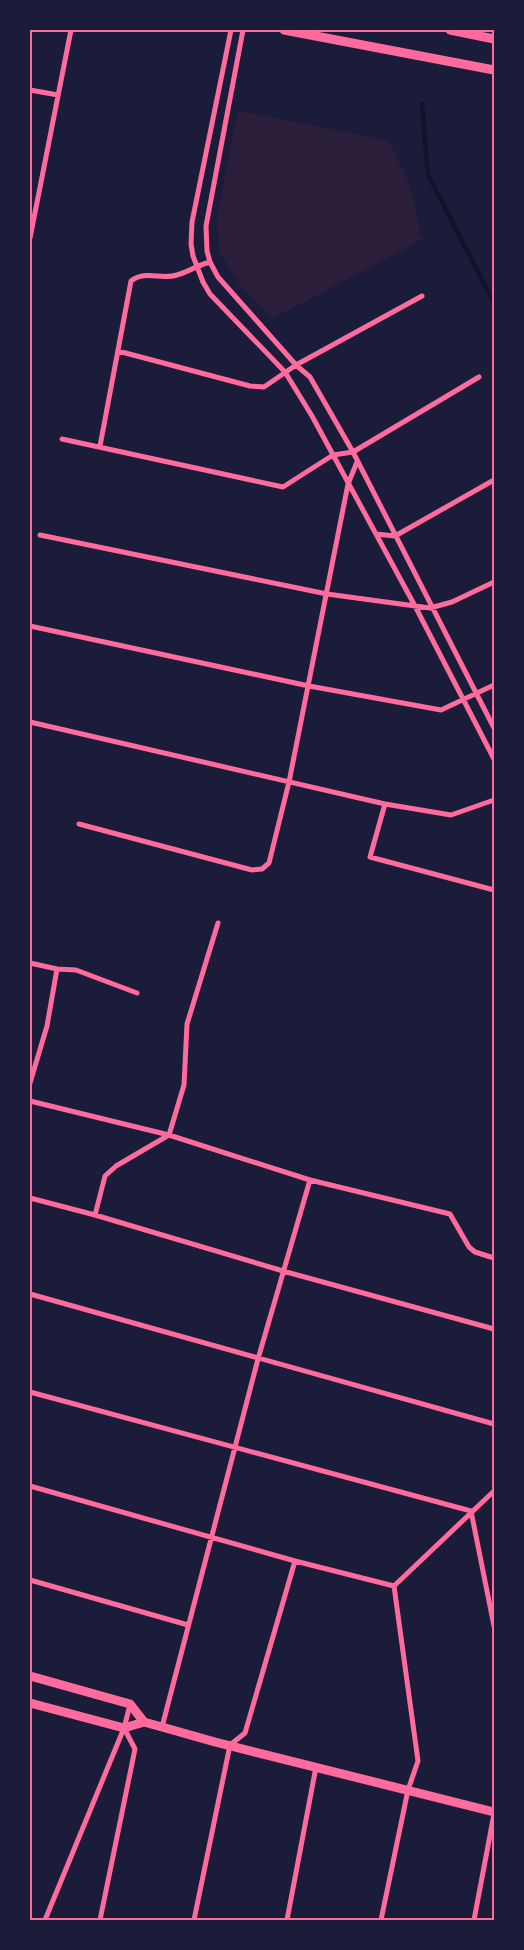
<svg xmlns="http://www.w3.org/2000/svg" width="524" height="1950" viewBox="0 0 524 1950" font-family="Lato,sans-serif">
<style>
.green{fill:#2a1e3b}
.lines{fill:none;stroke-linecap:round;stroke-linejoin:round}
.stream{stroke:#12122b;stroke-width:4.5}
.minor{stroke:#ff6b9d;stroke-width:5}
.tertiary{stroke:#ff6b9d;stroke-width:9}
.neatline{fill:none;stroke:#ff6b9d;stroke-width:2}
</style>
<rect width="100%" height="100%" fill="#1b1b3a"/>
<path class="green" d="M238,111l150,29 22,45 11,51 6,1 -155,82 -33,-35 -20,-34 -2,-32z"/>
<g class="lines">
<path class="stream" d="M422,104l6,71 66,128"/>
<path class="minor" d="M231,30l-39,192 -1,22 2,12 10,26 7,12 75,78 27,44 103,190 79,153
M243,30l-37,196 1,25 3,11 8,15 78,88 14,12 43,75 141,276
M30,90l28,5
M30,238l41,-208
M118,351l132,35 14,1 32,-22 126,-69
M62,439l221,48 50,-32 20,-3 126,-75
M100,446l31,-165c14,-11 30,-1 46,-6 11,-3 21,-10 33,-13
M376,534l19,2 99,-56
M40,535l287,59 103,14 22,-6 42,-20
M30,626l279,60 132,24 53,-25
M30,722l355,82 66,11 43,-15
M385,804l-15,53 124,33
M79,824l173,46 10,-1 7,-6 20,-81 59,-298 9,-22
M30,963l27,6
M30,1083l17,-57 10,-57 19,1 61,23
M30,1101l139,34 141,45 140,34 19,33 6,5 19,6
M30,1198l65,17 188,56 211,58
M95,1215l10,-39 11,-10 53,-31 15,-50 3,-61 31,-101
M30,1294l464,130
M30,1392l441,119 23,115
M30,1486l265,75 99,25
M30,1580l158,45
M394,1586l100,-95
M162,1727l96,-368 52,-179
M45,1920l79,-192 6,-23
M100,1920l35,-171 -11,-21
M194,1920l36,-175 15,-12 50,-172
M287,1920l29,-153
M381,1920l27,-130 10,-29 -24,-175
M474,1920l20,-106"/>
<path class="tertiary" d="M284,30l210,40
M450,30l44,9
M30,1676l100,28 14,18
M30,1703l94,25 20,-6 18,5 53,15 279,70"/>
</g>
<rect width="524" height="1950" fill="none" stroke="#1b1b3a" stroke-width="62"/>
<rect x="31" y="31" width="462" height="1888" class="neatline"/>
</svg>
